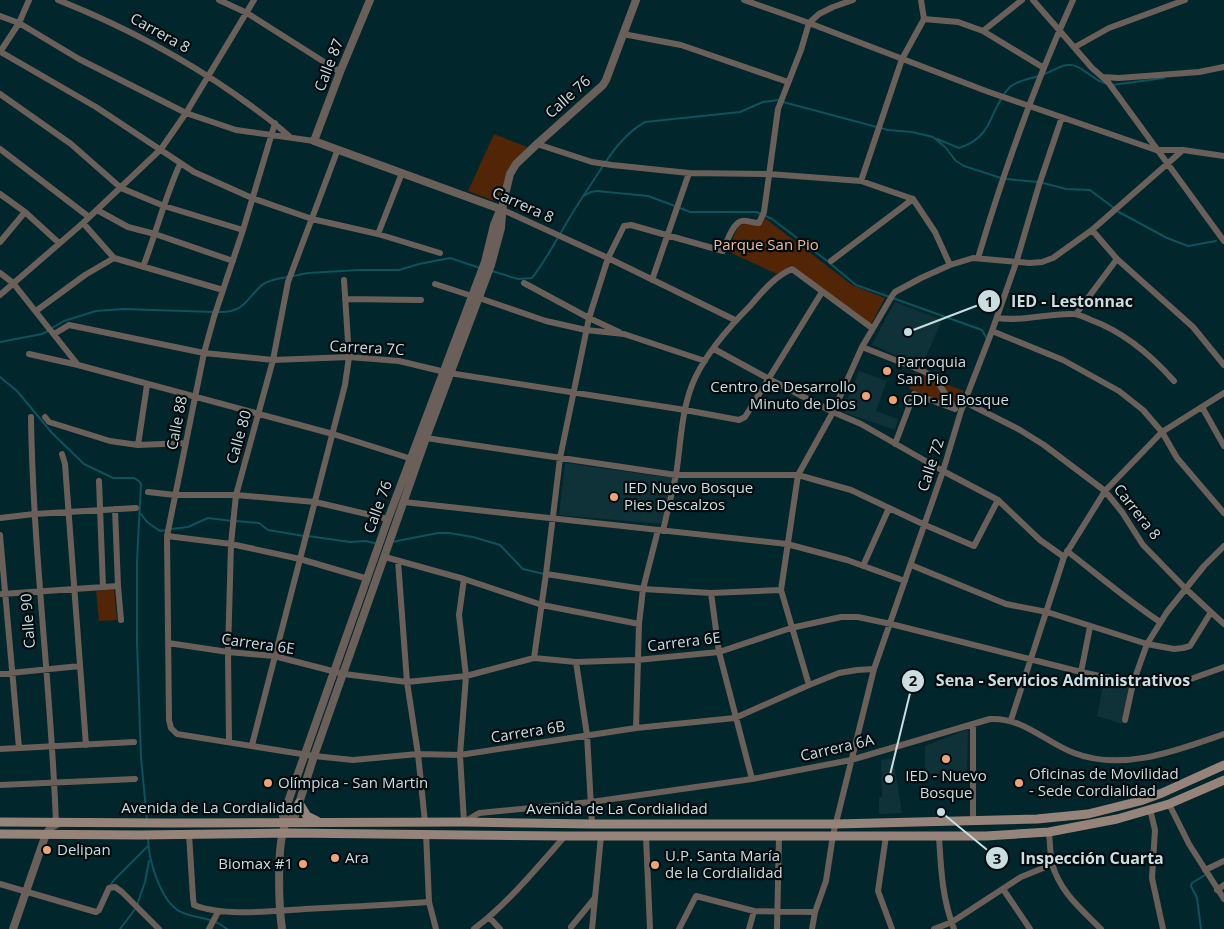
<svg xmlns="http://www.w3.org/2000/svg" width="1224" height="929" viewBox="0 0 1224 929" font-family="'Open Sans',sans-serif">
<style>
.built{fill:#0f3238}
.green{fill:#512505}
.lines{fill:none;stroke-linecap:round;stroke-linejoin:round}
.stream{stroke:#0e525d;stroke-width:2}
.minor{stroke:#6b6059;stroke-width:6}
.tertiary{stroke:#6b6059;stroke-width:8}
.secondary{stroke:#968379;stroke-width:9}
.poi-dot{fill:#efa376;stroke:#020c0f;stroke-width:2}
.labels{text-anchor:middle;stroke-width:4.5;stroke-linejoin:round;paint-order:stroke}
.street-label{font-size:15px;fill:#cadde1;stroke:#020c0f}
.park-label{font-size:15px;fill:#f3b895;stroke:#020c0f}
.poi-label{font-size:15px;fill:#cadde1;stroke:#020c0f;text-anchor:start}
.leader{fill:none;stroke:#cadde1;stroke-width:2}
.callout-dot{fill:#cadde1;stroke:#020c0f;stroke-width:2}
.mark-label{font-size:15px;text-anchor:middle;font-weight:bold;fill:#111}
.callout-label{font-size:16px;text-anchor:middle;font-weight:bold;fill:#cadde1;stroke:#020c0f;stroke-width:4.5;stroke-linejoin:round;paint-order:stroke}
</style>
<rect width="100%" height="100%" fill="#01262c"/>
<path class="built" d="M895,302l47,18 -21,48 -49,-24z
M859,371l28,10 -11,30 22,8 -3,11 -52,-18z
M565,463l108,15 -12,46 -102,-9z
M1104,680l27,6 -9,38 -25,-8z
M968,729l-1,43 -42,2v-28z
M893,758l9,55 -23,1v-17h3l-1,-37z"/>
<path class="green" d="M494,134l33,13 -12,15 -18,40 -29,-11z
M765,218l87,67 33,13 -14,26 -48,-33 -31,-26 -15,9 -46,-21 -3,-4 11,-24 24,-4z
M915,372l49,19 -5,17 -50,-19z
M114,589l3,31 -18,1 -3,-30z"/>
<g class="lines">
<path class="stream" d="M1044,74c7,-2 15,-8 23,-9 14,-2 26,16 40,19
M1112,85l52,-7
M783,102l105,28 24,2 21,5 12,10 11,14 8,5 37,12
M937,139l22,9c37,-12 29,-39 51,-61 8,-7 19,-8 29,-11
M1006,179l32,3
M1043,183l23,6 24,1 24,18
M583,196l8,-4 6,-1 51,5 27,10
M680,208l10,4h67l15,7 54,41 30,25 126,45 5,9
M1117,211l50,27 21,8 28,-5
M492,271l26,8 14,-1c14,-18 24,-37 35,-56 10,-17 21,-33 32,-50 12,-19 26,-39 46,-50l95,-10 23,-10 16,-2
M293,276l15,-3 51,-3h40l20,-6 31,-6 30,10
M218,312c27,1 27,-12 44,-27 6,-5 19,-7 26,-8
M52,328l12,-7 32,-10 27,-2 91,3
M0,342l42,-8 6,-3
M0,377l17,14 35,42 32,31 29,14h21l5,3 2,3 -4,77v81l4,116 6,62
M141,514l6,8 13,9 7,-1
M236,521l23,2 9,7 36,6
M171,529l17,-2 20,-9 24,3
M308,536l42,6 16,-1 12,3
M392,542l46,-9h11l24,4 27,8 23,24 21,5
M148,837c0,21 12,65 33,75 17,8 28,3 46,17
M110,886l4,-6 34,-34
M137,905l8,-23 4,-21
M120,929l15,-20
M1201,929l-4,-31 -6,-12 1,-3 13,-8"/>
<path class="minor" d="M58,0c63,25 122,56 178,95 19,14 37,26 54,42
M219,0l28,13 93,59
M744,0l65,23 177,68 170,59h27l41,6
M1033,0l59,68 16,14 116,159
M0,16l19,7 60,36 107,54 50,17 78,11
M924,19l34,3 25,9 61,37
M983,31l39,-31
M623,34l58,11 107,37
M1075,47l34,-19 76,-28
M0,52l19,-29 10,-23
M1,52l95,55 98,65 58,26 60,21 66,15 62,19
M1103,77l16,1 80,-6 25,-5
M0,94l71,50 50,44 43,18 79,24
M275,123l-32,107 -29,87 -10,36 -37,183 2,184 2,8 6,6 137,22 39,4 65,-6 42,1 176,-27 99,-10 74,-33 30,-12 18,-3 17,-1
M537,144l55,18 20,3 77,8 80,1 92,7 52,18 22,33 15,33
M0,149l89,68
M861,181l41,-122 22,-40 -3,-19
M0,194l25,18 34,31
M97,210l31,17 27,7 78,27
M503,210l105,48 127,62
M83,223l31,35 109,32
M1092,230l25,29 76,68 31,38
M378,234l24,-61
M0,242l25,-30
M978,258c26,-87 57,-175 95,-258
M831,261l82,-62
M143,267c13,-34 22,-70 37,-103
M0,273l13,10 65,82 255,69 82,26
M652,280l37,-107
M524,283l65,35 30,14
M435,284l37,12
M0,295l83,-72 78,-74 25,-36 68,-113
M479,298l67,23 40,9 38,4 81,27
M345,299l76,1
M36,311l49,-36 29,-17
M1076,314l41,-55
M997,318c25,4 51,-5 76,-4 6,0 13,4 18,6 33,12 60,35 83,61
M992,331l71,29 56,31 24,19 19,22 15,26 47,55
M54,334l15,-9 135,28 69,7 76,-3 50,4 50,12 236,37 54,10 6,-3 77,-125
M862,347l61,24 12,7 20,31
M714,349l55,30 64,33 28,12 82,47 55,29 42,40 24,17
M29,354l49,11
M965,402l55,28 24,15 61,46 17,21 21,33 43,44 38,35
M1202,407l22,39
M31,417c2,136 20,270 25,406
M45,417l4,5 61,19 28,4 48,-2
M426,438l250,37h122l53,15 74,35 49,21 24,-46
M895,444l19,-50 41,15
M138,445l9,-60
M62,454l3,10 21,281
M99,481l4,106
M148,492l27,3h61l79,7 73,17
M404,502l383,42 60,16 58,21
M115,509l3,77 3,34
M0,518l34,-4 102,-6
M663,531c4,-19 9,-37 13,-56 5,-32 5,-67 19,-97 12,-25 35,-52 55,-72 12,-14 25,-30 42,-37l80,59
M0,535l19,213
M167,536l64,8 69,15 68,20
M1067,551c31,24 60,49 93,71
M385,557l79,22 78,26 97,19
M398,561l9,121 11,72 7,68
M911,565l95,39 41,8 100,32 27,5 9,-1 7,-2 21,-34
M863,566l26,-58
M546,574l97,15 68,4 70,-3
M711,593l8,59 33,127
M2,594l116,-8
M168,643l60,9 46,4 70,18 63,8 59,-6 68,-18 42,4 61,-2 82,-8 72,-24 50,-11h17l33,7 190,48 52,11 33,1 22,-4 36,-13
M534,658l12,-84 14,-116 29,-140 19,-60 16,-32 7,-1 92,26c3,-7 10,-29 19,-30 5,-1 11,2 17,2l5,-11 14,-103 23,-59 8,-27 10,-9 14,-7 20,-7
M576,662l11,73 5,89
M1081,672l9,-45
M0,674l80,-8
M809,685l-28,-95 17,-115 35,-63 29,-65 30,-51 3,-4 26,-14 29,-13 23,-7 57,5 12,-1 11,-4 39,-28 91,-80
M1011,720l53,-163 41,-66 57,-59 62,-39
M1125,720l8,-37 14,-39 20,-32 37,-46 20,-20
M973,724v98
M636,728l3,-104 4,-35 15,-59
M229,742l-1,-90 3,-108 5,-49 37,-135 15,-78 50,-133
M252,745l93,-360 4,-28 -5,-77
M0,749l134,-7
M0,785l135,-6
M1169,804l20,40 35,55
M1150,809l5,21 -3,48 11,51
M464,822l15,-9 112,-11 161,-23 99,-19 139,-41c33,-2 55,23 84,34 49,19 104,-3 150,-19
M464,822l-4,-67 6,-79 -7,-61 5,-36
M1049,832c1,10 1,21 3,31 7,28 29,46 49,66
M426,833l3,69 7,27
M189,834l4,64 1,7c29,12 79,6 111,4 41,-2 82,-4 124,-7
M646,836l4,93
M886,836l-8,55 14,38
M939,837c2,32 3,61 15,92
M1205,870l19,-9
M0,884l96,28 3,-2 10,-22 6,-1 7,5 37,37
M1003,889l27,40
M1217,890l7,-5
M489,917l11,12
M571,927l23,-28
M209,929l9,-17
M474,929c34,-26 62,-60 91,-93
M592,929l9,-93
M679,929l17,-33 58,15 61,1
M749,929l5,-18
M777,929l2,-93
M812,929l3,-17 11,-31 7,-46 41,-166 69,-198 18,-60 31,-80 24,-68 23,-78 23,-68
M934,929l18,-7 69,-45 32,-13"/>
<path class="tertiary" d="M370,0l-30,72 -26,69 189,69
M287,822l-4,-6 105,-297 97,-257 9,-37 6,-15
M13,929l33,-95 5,-7 8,-4
M282,929c-3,-21 -6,-87 4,-106 2,-3 6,-5 9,-7l19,-60 112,-318 65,-173 10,-37 2,-25 7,-29 6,-10 21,-20 66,-59 3,-5 30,-80"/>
<path class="secondary" d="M299,803l8,13 10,5
M0,822l171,1 293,-1 128,2h244l201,-5 51,-5 52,-13 22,-8 62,-28
M0,834l140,1 150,-2 275,3h421l63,-4 68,-13 52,-15 55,-24"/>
</g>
<g class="poi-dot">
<circle cx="887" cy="371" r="5"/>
<circle cx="866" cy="396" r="5"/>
<circle cx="893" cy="400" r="5"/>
<circle cx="614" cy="497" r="5"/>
<circle cx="946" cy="759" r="5"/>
<circle cx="268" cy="783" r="5"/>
<circle cx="1019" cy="783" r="5"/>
<circle cx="47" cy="850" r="5"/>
<circle cx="335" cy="858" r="5"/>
<circle cx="303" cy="864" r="5"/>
<circle cx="655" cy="865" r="5"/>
</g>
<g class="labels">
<g class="street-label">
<text transform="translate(160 33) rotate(29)" y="5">Carrera 8</text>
<text transform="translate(329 65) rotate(-69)" y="5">Calle 87</text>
<text transform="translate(568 97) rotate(-42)" y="5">Calle 76</text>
<text transform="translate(523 205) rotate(24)" y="5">Carrera 8</text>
<text transform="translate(367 348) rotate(3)" y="5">Carrera 7C</text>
<text transform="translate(177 423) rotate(-79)" y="5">Calle 88</text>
<text transform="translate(239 437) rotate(-74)" y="5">Calle 80</text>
<text transform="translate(931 465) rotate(-72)" y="5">Calle 72</text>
<text transform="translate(378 507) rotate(-70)" y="5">Calle 76</text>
<text transform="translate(1137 512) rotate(52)" y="5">Carrera 8</text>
<text transform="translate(28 621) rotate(-94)" y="5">Calle 90</text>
<text transform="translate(684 642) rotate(-7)" y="5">Carrera 6E</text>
<text transform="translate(258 644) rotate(8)" y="5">Carrera 6E</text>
<text transform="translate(528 732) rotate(-9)" y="5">Carrera 6B</text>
<text transform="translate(837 748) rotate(-13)" y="5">Carrera 6A</text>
<text x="212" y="813">Avenida de La Cordialidad</text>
<text x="617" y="814">Avenida de La Cordialidad</text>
</g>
<g class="park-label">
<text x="766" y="250">Parque San Pio</text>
</g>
<g class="poi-label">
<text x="897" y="367">Parroquia<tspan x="897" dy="17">San Pio</tspan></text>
<text x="856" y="392" text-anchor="end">Centro de Desarrollo<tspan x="856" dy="17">Minuto de Dios</tspan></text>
<text x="903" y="405">CDI - El Bosque</text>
<text x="624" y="493">IED Nuevo Bosque<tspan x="624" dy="17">Pies Descalzos</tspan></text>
<text x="1029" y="779">Oficinas de Movilidad<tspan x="1029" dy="17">- Sede Cordialidad</tspan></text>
<text x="946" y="781" text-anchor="middle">IED - Nuevo<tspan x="946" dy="17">Bosque</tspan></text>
<text x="278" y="788">Olímpica - San Martin</text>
<text x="57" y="855">Delipan</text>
<text x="665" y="861">U.P. Santa María<tspan x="665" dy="17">de la Cordialidad</tspan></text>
<text x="345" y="863">Ara</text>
<text x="293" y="869" text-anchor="end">Biomax #1</text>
</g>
</g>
<path class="leader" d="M908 332L989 301M889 779L913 681M941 812L997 858"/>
<g class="callout-dot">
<circle cx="908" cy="332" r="5"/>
<circle cx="889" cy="779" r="5"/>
<circle cx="941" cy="812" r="5"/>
<circle cx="989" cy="301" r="12"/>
<circle cx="913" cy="681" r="12"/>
<circle cx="997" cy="858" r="12"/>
</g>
<g class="mark-label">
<text x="989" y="307">1</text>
<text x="913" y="686">2</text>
<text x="997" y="864">3</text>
</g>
<g class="callout-label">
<text x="1072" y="307">IED - Lestonnac</text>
<text x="1063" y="686">Sena - Servicios Administrativos</text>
<text x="1092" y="864">Inspección Cuarta</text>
</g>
</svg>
